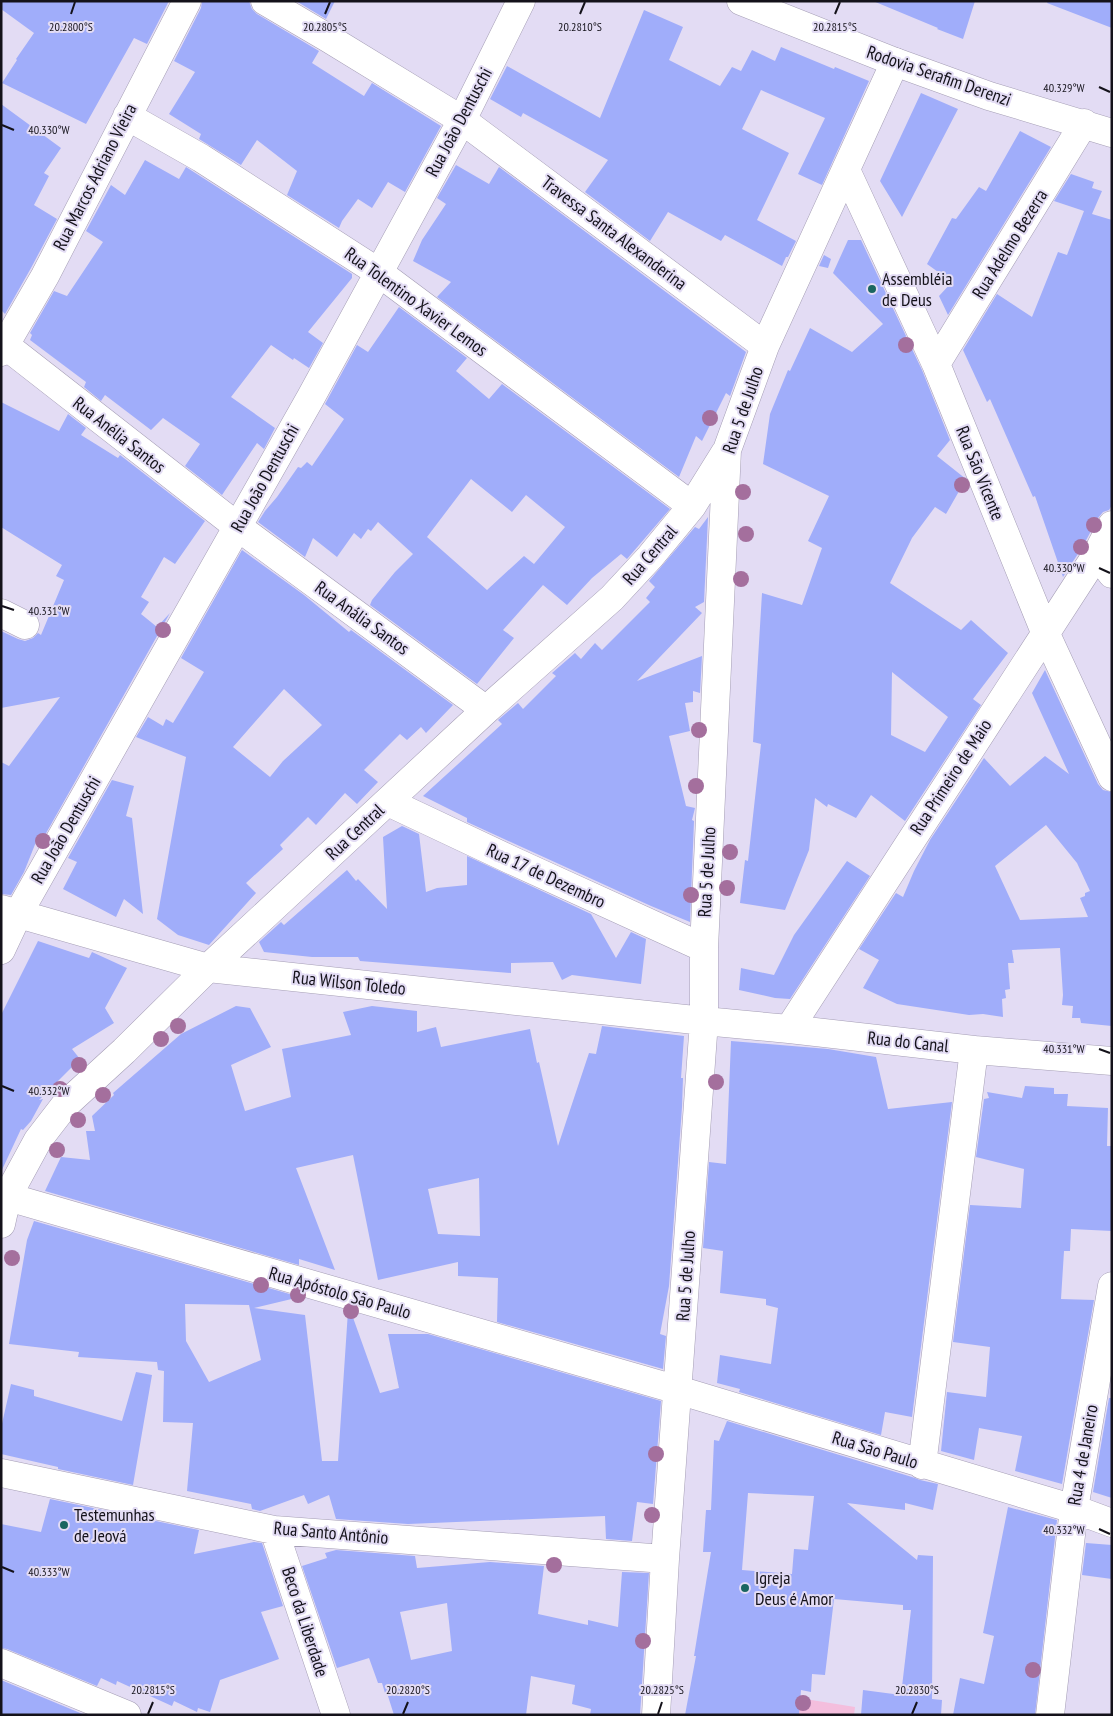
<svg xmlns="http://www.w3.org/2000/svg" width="1113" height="1716" viewBox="0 0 1113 1716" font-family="'PT Sans Narrow',sans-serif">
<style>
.green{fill:#f4bedd}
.building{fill:#a0adfa;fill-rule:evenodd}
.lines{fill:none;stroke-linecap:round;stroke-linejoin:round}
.minor-casing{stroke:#a59eb5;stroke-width:29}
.secondary-casing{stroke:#a59eb5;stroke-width:29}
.minor{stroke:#fff;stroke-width:28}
.secondary{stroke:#fff;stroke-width:28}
.tree{fill:#a46f9d}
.ticks{fill:none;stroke:#14121a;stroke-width:2}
.poi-dot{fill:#1a6660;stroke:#e3dcf4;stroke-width:2}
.labels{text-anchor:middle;stroke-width:4;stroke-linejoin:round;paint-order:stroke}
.street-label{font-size:18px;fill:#14121a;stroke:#e3dcf4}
.poi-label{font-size:18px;fill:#14121a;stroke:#e3dcf4;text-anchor:start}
.ticks-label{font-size:12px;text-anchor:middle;fill:#14121a;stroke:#e3dcf4;stroke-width:4;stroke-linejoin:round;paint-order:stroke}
</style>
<rect width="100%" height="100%" fill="#e3dcf4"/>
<path class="green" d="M774,1694l81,13 -1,8h-83z"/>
<path class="building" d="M1,1h168l-22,43 -13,-6 -48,86 -84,-41 15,-23 -1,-1 18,-26 -33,-24z
M202,1h47l3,8 5,5 62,37 -7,12 52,33 8,-13 69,43 -36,66 -17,-10 -16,26 -14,-9 -16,22 -3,7 -52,-33 10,-24 -40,-31 -16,25 -42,-26 2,-5 -32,-20 26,-42 -21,-11 27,-53z
M296,1h39l-9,18z
M873,1h102l-12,38 -26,-10 1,-1z
M1048,1h64v27l-65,-25z
M644,10l39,17 -14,33 51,26 12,-19 9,4 11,-21 23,11 6,-14 53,22 1,-2 34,14 -47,104 -24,-11 27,-56 -64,-28 -19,39 47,24 -32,67 39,21 -8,16h-2l-4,9 -57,-31 -4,6 -53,-29 -18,29 -65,-49 23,-32 -85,-47 -2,4 -31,-18 17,-33 93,52z
M921,93l37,16 -56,108 -22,-36z
M1,104l60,44 -17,25 5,3 -15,29 23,14 -26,49 -26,46 -4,-4z
M1020,131l31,16 -103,168 -9,-19 13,-14 -25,-18 25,-46 4,1 23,-32 7,4z
M145,160l34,19 7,-12 166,107v4l-44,54 15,11 -14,25 -15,-10 -1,2 -22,-15 -40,52 44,31 -11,21 -7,-6 -35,52 -37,-29 15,-22 -37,-26 -12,12 -46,-35 -4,6 -17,-14 2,-5 -56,-42 2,-5 -2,-2 24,-42 13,5 36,-54 -17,-11 25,-46 14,10z
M456,165l33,19 10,-17 247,185 -16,44 -4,-3 -24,48 -6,-5 -17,41 -242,-180 14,-15 -38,-21 9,-21 24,-36 -9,-6z
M1071,174l23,8 -2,6 10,3 -10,23 20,6v285l-3,5 -6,2 -5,6 -15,28 -20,31 -28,-81 -2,1 -43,-98 -3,3 -24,-52 34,-56 35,23 26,-65 9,3 17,-44 -30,-10z
M848,240h13l45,96 -3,7 9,6 10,21 28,70 -13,16 29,23 -20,35 -11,-7 -23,31 -22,45 71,47 10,-10 37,33 -35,46 8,6 -76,116 -34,-26 -15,23 -28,-14 -1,3 -12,-9 -6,52 -24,60 -45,-7 5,-43 3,1 13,-117 -8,-2 9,-149 40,12 20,-57 -14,-7 21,-45 -66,-32 7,-50 18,-44 2,1 20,-43 42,24 31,-28 -50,-51zM892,672l56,45 -23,35 -34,-17z
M824,255l7,4 -3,9 -9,-2z
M399,307l68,51 -11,13 33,28 13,-15 168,125 -43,50 -6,-5 -29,24 -25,27 -24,-20 -40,45 11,8 -37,46 -107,-79 2,-5 23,-28 18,-18 -35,-32 -7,9 -3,-2 -7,10 -7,-6 -17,24 -24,-19 -8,19 -47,-35 7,-11 12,-14 21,-30 3,1 6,-6 5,4 32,-47 -19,-15 32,-59 11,7zM471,479l41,33 14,-17 39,32 -31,37 -10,-8 -37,34 -60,-53z
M1,402l58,29 9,-17 18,14 -5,7 37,23 2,-3 85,66 -30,43 -11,-7 -23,40 8,5 -8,12 16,13 13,-14 -130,231 -4,-2 -12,30 -13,23 -10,-1v-132l8,4 51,-69 -59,11v-77l17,8 7,2 8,-3 5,-5 3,2 23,-55 -8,-4 6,-11 -61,-38z
M708,517l-4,85 -9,5 7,6 -65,68 65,-25 -2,37 -7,-2v11l-8,1 5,28 -21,5 17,70 9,2 -3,12 2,1 -4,101 -39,-16 -184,-84v-4l-44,-22 79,-72 -4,-4 20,-17 5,6 33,-33 -4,-3 23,-20 6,6 14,-16 7,7 48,-48 -4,-4 9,-11 -6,-6 46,-54 4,2z
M242,550l62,45 45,37 2,-2 102,75 -27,28 -5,-6 -14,13 -7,-6 -36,36 14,12 -21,22 -12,-11 -29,32 -8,-8 -28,28 3,4 -37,34 10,10 -47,52 -31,-10 -21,-16 29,-162 -50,-20 12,-20 15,9 3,-7 7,4 31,-51 -23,-14zM284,689l38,36 -39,36 -13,16 -37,-30z
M1045,670l53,114 5,6 9,2v234l-31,-3 -1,-5h-8l1,-12 -11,-1 1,-10 -3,-47 -48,2 2,13h-6l2,26 -5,1 1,8 -4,1 1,18 -20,-3 -14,1 -72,-11 -34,-16 16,-28 -20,-11 37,-56 7,4 11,-26 16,-31 54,-82 26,28 35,-30 24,18 -37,-81zM1046,825l31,38 13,28 -5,2v3l-5,2 8,19 -68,3 -25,-54z
M112,780l22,6 -8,30 6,2 11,96 -19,-15 -8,18 -53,-28 14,-27 -9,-4z
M402,826l17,8 7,58 11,-4 30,-3v-29l124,58 25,44 15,-26 15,7 -5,45 -69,-9 -10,5 -9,-18 -42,1v10l-151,-12 -2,-4h-46l-48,-5 -5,-10 22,-20 3,3 63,-55 9,11 2,-2 29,30 -4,-72z
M847,861l23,15 -80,123 -15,-1 -36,-8 2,-22 33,7 20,-40z
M38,941l51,17 3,-6 35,16 -22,40 9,15 -42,26 8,10 -41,41 4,-1 -12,22 -8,9 -2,-1 -20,43v-157z
M236,1006l14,2 21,39 -40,18 14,46 46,-14 -9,-48 69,-14 -8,-23 29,-6 45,5v21l19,-5 5,20 89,-18 7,34 2,-1 19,84 31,-93 7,1 6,-28 82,10 -3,42h2l-1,29 -13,179 -9,48 6,2 -3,33 -166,-47 1,-44 -40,-2v-14l-80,18 -25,-125 -57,13 39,102 -36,-11v6l-254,-74 16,-34 29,3 -4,-29h9l-3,-15 22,-21 -1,-2 68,-59zM479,1178l1,58 -42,-2 -10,-45z
M731,1041l97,8 48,8 12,52 64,-7 -40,315 -27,-5 -4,23 -142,-43 1,-3 -23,-6 3,-28 51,9 7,-56 -12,-3v-6l-46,-6 3,-42 -20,-3 6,-86 17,2z
M1025,1086l29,2v6h14l-1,12 41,2 -1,38h5v85l-41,-2 -1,22h-6l-3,48 33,1 -32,184 -47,-13 7,-35 -43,-8 -5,32 -33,-9 6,-59 39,5 4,-50 -37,-5 17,-137 51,3 3,-39 -48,-12 8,-58 5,-1 -2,-6 35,6z
M34,1221l266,76 -46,11 51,7 17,146h16l10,-150 3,1 29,81 19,-5 -11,-54h40l233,67 -8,103 -16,-2 -5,39 -26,-2 -1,-23 -197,8 -72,-5 -7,-24 -21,9 -4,-9 -44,16 -8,-2 -1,-5 -64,-13 6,-68 -30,-1 1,-51 -6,-1 -1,-8 -79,-5 1,-5 -70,-8 18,-104zM185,1304l64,1 12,55 -52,22 -23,-41z
M136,1372l16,3 -19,110 -75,-16v-2l-57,-13v-26l10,-44 23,6v6l88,25z
M1109,1398h3v100l-19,-6z
M727,1421l185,56 8,3 18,4 -5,26 -28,-7v7l-58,-7 70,57 1,-5 15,1 -1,143 10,1 -1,15h-80l2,-25 38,5 10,-85h-8v-5l-69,-6 -9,76 -13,-1 -1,18 -10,-2 -2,25h-114l11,-59h-2l17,-104h-8l3,-42h5l3,-70 5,1zM748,1493l66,3 -6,54 -14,-1 -2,25 -50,-4z
M50,1499l149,31 -5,24 60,-12 8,1 21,63 -22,6 18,47 -59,21 -10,32 -12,-4 -1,4 -23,-11 -2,5 -55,-25 -1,4 -15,-7 -4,8 -90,-37 -6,-1v-124l40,8z
M1008,1507l49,13 -22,195h-82l7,-37 24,6 10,-48 -11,-3z
M1086,1543l26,2v34l-30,-4z
M336,1550l79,6 2,12 73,-6 54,4 -6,48 50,11v-5l30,7 4,-55 27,1 -9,142h-50l1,-6 -19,-5 3,-19 -44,-9 -5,39h-132l-7,-22h-2l-3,-10h-4l-9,-25 -32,10 -35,-102 25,-8 -2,-5zM447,1603l5,48 -41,9 -11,-48z
M1,1680l84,35h-84z"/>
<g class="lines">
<defs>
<path id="minor" d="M265,1l63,37 134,82 303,226
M127,116l74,42 177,114 314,234
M846,170l90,194 109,268 67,145
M1,342l237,185 248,183
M1,352l44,-76 142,-275
M936,364l148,-241
M1097,554l15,20
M1,613l24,12
M388,802l123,58 193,88
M1,909l207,59 496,53 85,8 185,21 138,11
M1,950l17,-36 293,-517 151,-277 59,-119
M789,1029l308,-475 15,-29
M1,1195l677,195 396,119 38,14
M1,1224l6,-27 31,-57 27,-35 59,-54 84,-83 278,-258 126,-112 38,-41 42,-51 33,-53
M922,1465l52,-415
M1,1473l273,57 391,29
M274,1530l62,185
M1,1663l126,52
M656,1715l9,-156 39,-538v-73l23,-498 38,-104 130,-284
M1050,1715l24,-206 38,-223"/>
<path id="secondary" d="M741,1l154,61 94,34 123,37"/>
</defs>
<use href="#minor" class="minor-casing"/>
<use href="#secondary" class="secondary-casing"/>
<use href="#minor" class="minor"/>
<use href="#secondary" class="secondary"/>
</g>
<g class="tree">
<circle cx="906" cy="345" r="8"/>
<circle cx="710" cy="418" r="8"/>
<circle cx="962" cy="485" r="8"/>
<circle cx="743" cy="492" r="8"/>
<circle cx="1094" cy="525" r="8"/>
<circle cx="746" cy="534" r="8"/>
<circle cx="1081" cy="547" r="8"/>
<circle cx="741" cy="579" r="8"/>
<circle cx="163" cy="630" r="8"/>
<circle cx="699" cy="730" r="8"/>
<circle cx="696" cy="786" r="8"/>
<circle cx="43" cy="841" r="8"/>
<circle cx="730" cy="852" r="8"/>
<circle cx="727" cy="888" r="8"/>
<circle cx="691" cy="895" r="8"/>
<circle cx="178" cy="1026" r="8"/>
<circle cx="161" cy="1039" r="8"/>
<circle cx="79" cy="1065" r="8"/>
<circle cx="716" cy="1082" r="8"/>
<circle cx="60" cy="1089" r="8"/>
<circle cx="103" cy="1095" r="8"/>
<circle cx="78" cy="1120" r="8"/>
<circle cx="57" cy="1150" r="8"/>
<circle cx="12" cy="1258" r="8"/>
<circle cx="261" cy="1285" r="8"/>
<circle cx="298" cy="1295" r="8"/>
<circle cx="351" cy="1311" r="8"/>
<circle cx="656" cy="1454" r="8"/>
<circle cx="652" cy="1515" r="8"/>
<circle cx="554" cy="1565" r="8"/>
<circle cx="643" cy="1641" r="8"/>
<circle cx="1033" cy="1670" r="8"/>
<circle cx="803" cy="1703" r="8"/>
</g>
<path class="ticks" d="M71,14l4,-12M325,14l5,-12M580,14l5,-12M835,14l5,-12M1099,87l11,5M2,125l12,5M1099,568l11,5M2,606l12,4M1099,1049l11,4M2,1086l12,5M1099,1529l11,5M2,1567l12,5M148,1714l5,-12M403,1714l5,-12M658,1714l4,-12M912,1714l5,-12"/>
<g class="poi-dot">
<circle cx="872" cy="289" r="5"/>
<circle cx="64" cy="1525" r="5"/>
<circle cx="745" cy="1588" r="5"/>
</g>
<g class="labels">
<g class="street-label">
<text transform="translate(939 76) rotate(19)" y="6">Rodovia Serafim Derenzi</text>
<text transform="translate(459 122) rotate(-62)" y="6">Rua João Dentuschi</text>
<text transform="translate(95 177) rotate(-63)" y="6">Rua Marcos Adriano Vieira</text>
<text transform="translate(614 233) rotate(37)" y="6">Travessa Santa Alexanderina</text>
<text transform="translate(1010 244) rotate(-58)" y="6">Rua Adelmo Bezerra</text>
<text transform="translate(416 302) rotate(36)" y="6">Rua Tolentino Xavier Lemos</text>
<text transform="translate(743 410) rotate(-71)" y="6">Rua 5 de Julho</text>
<text transform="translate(119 435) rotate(38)" y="6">Rua Anélia Santos</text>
<text transform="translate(980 473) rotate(68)" y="6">Rua São Vicente</text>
<text transform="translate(265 478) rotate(-61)" y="6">Rua João Dentuschi</text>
<text transform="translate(650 555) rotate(-49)" y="6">Rua Central</text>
<text transform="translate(362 618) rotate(36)" y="6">Rua Anália Santos</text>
<text transform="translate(951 777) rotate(-57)" y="6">Rua Primeiro de Maio</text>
<text transform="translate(66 830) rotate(-60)" y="6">Rua João Dentuschi</text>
<text transform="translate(355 832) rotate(-43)" y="6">Rua Central</text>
<text transform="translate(707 872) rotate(-87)" y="6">Rua 5 de Julho</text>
<text transform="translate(546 876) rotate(25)" y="6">Rua 17 de Dezembro</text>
<text transform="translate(349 983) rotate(6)" y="6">Rua Wilson Toledo</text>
<text transform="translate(908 1042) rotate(6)" y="6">Rua do Canal</text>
<text transform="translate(686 1276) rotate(-86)" y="6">Rua 5 de Julho</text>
<text transform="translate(340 1293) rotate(16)" y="6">Rua Apóstolo São Paulo</text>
<text transform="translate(875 1450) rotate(17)" y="6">Rua São Paulo</text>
<text transform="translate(1083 1455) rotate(-80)" y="6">Rua 4 de Janeiro</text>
<text transform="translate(331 1533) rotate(5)" y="6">Rua Santo Antônio</text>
<text transform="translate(305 1622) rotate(72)" y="6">Beco da Liberdade</text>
</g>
<g class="poi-label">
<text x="882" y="285">Assembléia<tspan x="882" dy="21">de Deus</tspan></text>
<text x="74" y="1521">Testemunhas<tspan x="74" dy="21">de Jeová</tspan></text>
<text x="755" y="1584">Igreja<tspan x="755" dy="21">Deus é Amor</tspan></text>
</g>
</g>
<g class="ticks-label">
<text x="71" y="31">20.2800°S</text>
<text x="325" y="31">20.2805°S</text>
<text x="580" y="31">20.2810°S</text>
<text x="835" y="31">20.2815°S</text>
<text x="1064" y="92">40.329°W</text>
<text x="49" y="134">40.330°W</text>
<text x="1064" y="572">40.330°W</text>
<text x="49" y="615">40.331°W</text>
<text x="1064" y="1053">40.331°W</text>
<text x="49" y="1095">40.332°W</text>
<text x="1064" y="1534">40.332°W</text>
<text x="49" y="1576">40.333°W</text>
<text x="153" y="1694">20.2815°S</text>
<text x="408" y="1694">20.2820°S</text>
<text x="662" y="1694">20.2825°S</text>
<text x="917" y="1694">20.2830°S</text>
</g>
<rect width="1113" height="1716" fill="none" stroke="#14121a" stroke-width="5"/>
</svg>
